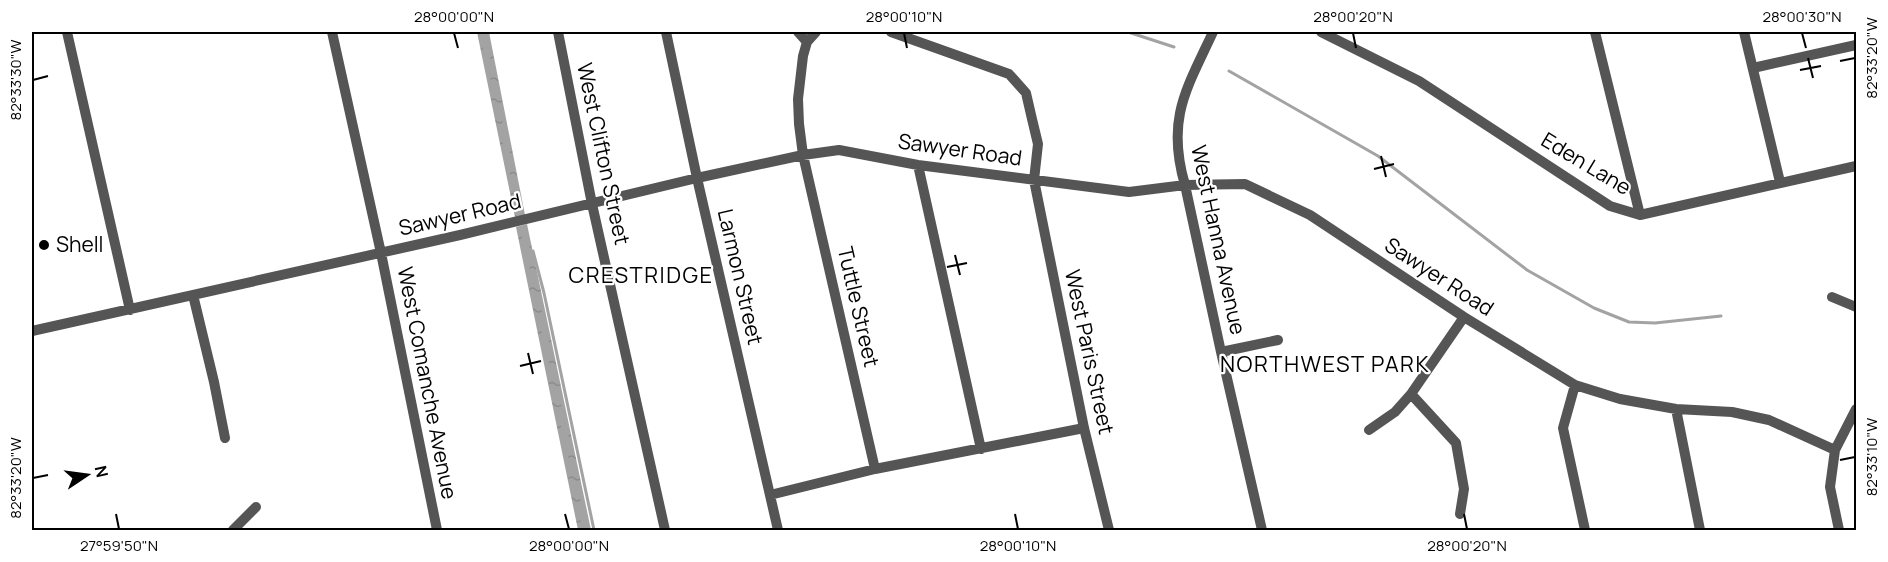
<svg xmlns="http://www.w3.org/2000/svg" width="1888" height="562" viewBox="0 0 1888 562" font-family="Manrope,sans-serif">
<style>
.water{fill:url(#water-ripples)}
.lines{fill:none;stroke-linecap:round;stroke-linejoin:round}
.stream{stroke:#a3a3a3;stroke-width:3}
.minor{stroke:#555;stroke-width:10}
.ticks{fill:none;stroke:#000;stroke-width:2}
.poi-dot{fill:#000;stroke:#fff;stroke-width:2}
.labels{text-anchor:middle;stroke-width:4.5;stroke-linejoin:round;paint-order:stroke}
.street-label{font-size:21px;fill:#000;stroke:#fff}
.poi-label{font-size:21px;fill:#000;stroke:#fff;text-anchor:start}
.neighbourhood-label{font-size:22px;letter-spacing:1.5px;fill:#000;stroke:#fff}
.neatline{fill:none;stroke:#000;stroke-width:2}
.ticks-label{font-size:15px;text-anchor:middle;fill:#000}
</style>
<defs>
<pattern id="water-ripples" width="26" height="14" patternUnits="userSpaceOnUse" patternTransform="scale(1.5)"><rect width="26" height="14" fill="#a3a3a3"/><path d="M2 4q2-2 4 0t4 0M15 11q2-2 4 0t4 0" fill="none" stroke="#8b8b8b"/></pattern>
</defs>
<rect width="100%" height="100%" fill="#fff"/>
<path class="water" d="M477,32h12l36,183 -10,2z
M527,224l64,306h-13l-62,-303z"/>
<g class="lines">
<path class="stream" d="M1128,32l46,15
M1229,71l149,85 149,114 67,38 35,14 26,1 66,-7
M533,251l11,42 50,237"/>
<path class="minor" d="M67,32l63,278
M332,32l49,221 56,277
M558,32l34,172 73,326
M666,32l31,146 81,352
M798,32l9,10
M816,32l-9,10 -4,14 -5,43 1,25 4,31 72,314
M891,32l118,42 17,19 6,26 6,25 -4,36 50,248 25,102
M1213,32c-27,58 -47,87 -28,153l36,167 41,178
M1321,32l98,49 191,125 30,9 216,-49
M1595,32l45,183
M1744,32l36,150
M1753,68l103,-23
M918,165l63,284
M193,295l21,87 11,56
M1832,297l24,10
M32,331l428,-96 237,-57 106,-23 36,-5 79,15 211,27 56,-7 60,-1 65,31 154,102 111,68 45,14 56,10 56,3 37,8 66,30
M1221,352l57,-12
M1575,385l-12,43 22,102
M1411,394l45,49 8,46 -4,25
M1676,409l24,121
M1369,430l26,-18 16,-18 53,-77
M770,495l105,-26 209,-41
M233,530l23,-23
M1839,530l-9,-43 5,-37 21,-41"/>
</g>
<path class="ticks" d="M454,33l4,15M904,33l3,15M1353,33l3,15M1802,33l4,15M1808,58l5,20M1840,61l15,-3M1800,70l21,-4M33,80l15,-4M1381,156l5,21M1374,169l20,-5M955,255l5,20M947,267l20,-4M528,353l5,21M520,366l21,-5M1840,460l15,-3M33,478l15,-3M116,514l3,15M565,514l4,15M1015,514l3,15M1464,514l3,15"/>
<circle class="poi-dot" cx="44" cy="245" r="6"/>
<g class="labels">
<g class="street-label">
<text transform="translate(960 150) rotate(8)" y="7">Sawyer Road</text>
<text transform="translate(603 154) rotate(78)" y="7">West Clifton Street</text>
<text transform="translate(1586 164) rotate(31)" y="7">Eden Lane</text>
<text transform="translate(460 215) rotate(-13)" y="7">Sawyer Road</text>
<text transform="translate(1218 240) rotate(78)" y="7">West Hanna Avenue</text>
<text transform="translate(740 277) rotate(77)" y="7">Larmon Street</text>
<text transform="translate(1439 277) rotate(33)" y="7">Sawyer Road</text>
<text transform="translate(858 307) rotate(77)" y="7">Tuttle Street</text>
<text transform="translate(1089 352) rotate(78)" y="7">West Paris Street</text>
<text transform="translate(427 383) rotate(79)" y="7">West Comanche Avenue</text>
</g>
<g class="poi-label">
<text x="56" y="252">Shell</text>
</g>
<g class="neighbourhood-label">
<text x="641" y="283">CRESTRIDGE</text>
<text x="1325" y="372">NORTHWEST PARK</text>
</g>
</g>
<rect width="1888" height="562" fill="none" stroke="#ffffff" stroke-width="66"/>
<g transform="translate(87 475) rotate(77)" stroke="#ffffff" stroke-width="4.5" paint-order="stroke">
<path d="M0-4.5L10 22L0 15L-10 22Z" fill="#000000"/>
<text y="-9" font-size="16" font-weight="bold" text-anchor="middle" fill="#000000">N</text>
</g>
<rect x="33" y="33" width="1822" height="496" class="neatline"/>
<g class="ticks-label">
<text x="454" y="22">28°00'00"N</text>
<text x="904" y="22">28°00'10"N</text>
<text x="1353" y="22">28°00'20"N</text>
<text x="1802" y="22">28°00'30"N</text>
<text transform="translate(1872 58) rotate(-90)" y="5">82°33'20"W</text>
<text transform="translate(16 80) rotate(-90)" y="5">82°33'30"W</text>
<text transform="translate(1872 457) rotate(-90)" y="5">82°33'10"W</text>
<text transform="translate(16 478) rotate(-90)" y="5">82°33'20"W</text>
<text x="119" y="551">27°59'50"N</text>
<text x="569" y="551">28°00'00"N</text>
<text x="1018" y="551">28°00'10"N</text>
<text x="1467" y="551">28°00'20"N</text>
</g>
</svg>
